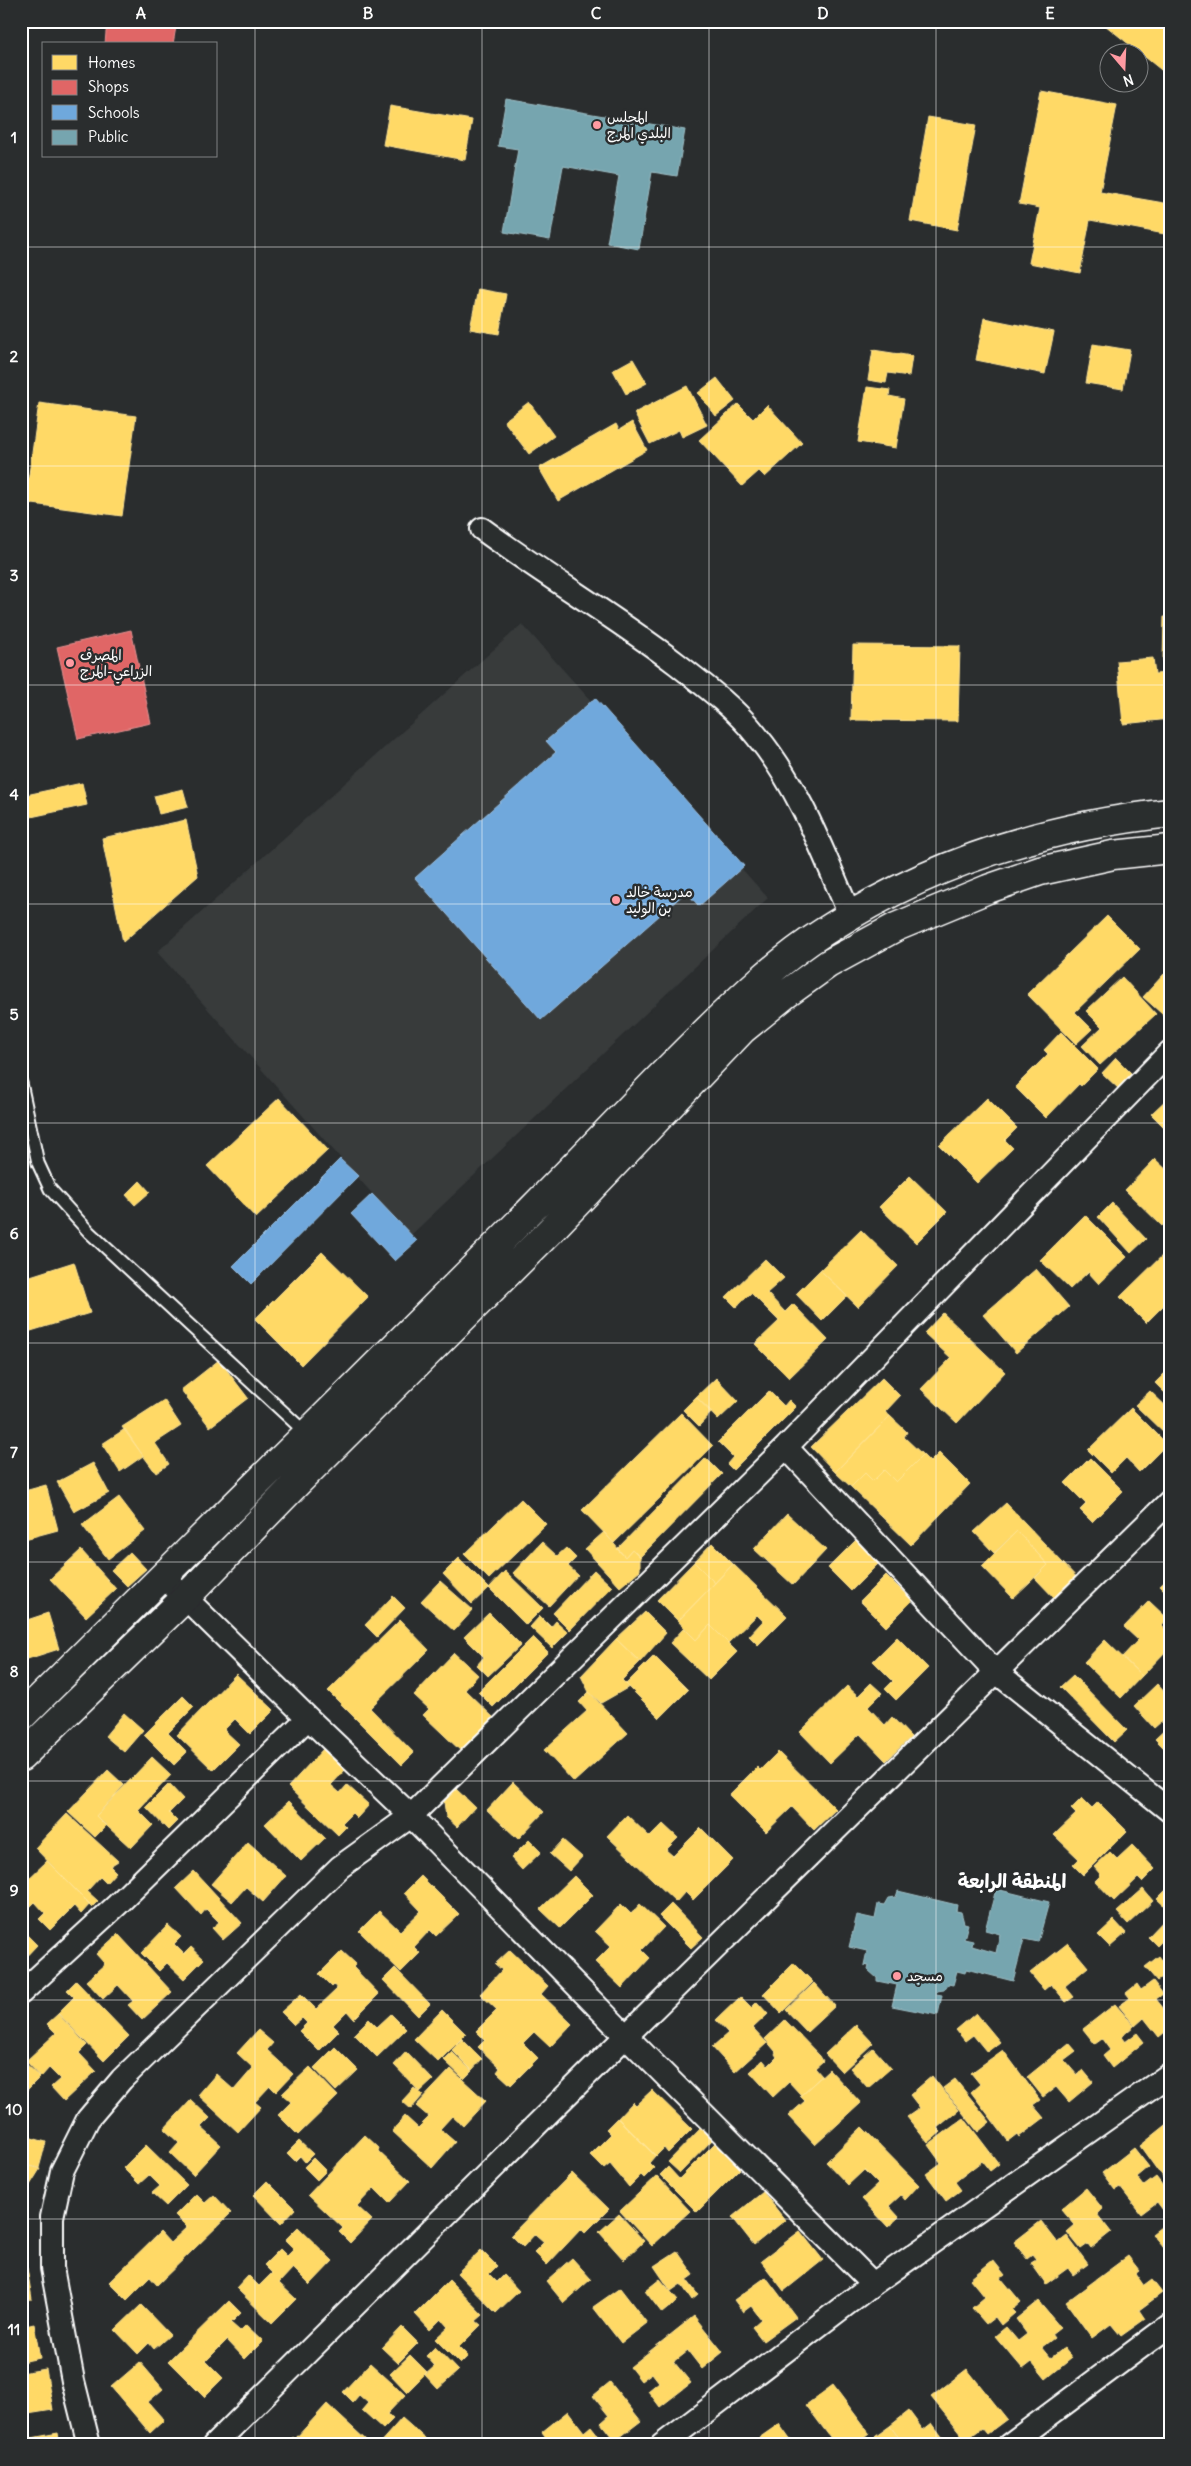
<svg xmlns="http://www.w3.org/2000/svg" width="1191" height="2466" viewBox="0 0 1191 2466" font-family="Delius,'Playpen Sans Arabic',sans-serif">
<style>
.built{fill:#373a3b}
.homes{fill:#ffd966;stroke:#ffe494}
.shops{fill:#e06666;stroke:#e99494}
.schools{fill:#6fa8dc;stroke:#9ac2e6}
.public{fill:#76a5af;stroke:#9fc0c7}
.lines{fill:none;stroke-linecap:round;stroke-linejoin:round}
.lane-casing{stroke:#fff;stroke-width:15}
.street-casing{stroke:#fff;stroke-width:26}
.primary-casing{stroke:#fff;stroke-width:31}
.lane{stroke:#2a2d2e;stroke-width:11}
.street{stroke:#2a2d2e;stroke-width:22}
.primary{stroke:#2a2d2e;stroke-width:28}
.grid{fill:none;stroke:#fff;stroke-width:1;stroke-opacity:0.55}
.poi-dot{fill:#ff9aa2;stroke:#2a2d2e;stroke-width:2}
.labels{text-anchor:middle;stroke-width:5;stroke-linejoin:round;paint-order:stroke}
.poi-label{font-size:14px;fill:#fff;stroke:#2a2d2e;text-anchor:start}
.district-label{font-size:19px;font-weight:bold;fill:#fff;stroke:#2a2d2e}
.neatline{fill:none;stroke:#fff;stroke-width:2}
.grid-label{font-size:16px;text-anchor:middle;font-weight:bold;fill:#fff}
</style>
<rect width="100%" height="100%" fill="#2a2d2e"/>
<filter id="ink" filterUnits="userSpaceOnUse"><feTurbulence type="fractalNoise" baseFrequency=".02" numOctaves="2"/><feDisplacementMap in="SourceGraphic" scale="10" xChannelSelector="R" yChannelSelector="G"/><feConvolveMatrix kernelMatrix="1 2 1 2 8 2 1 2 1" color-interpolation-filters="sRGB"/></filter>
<g filter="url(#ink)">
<path class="built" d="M522,624l246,274 -358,338 -253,-284z"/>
<path class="homes" d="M1100,21h70v56z
M1041,91l76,14 -17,87 70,12v31l-80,-15 -10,53 -51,-10 11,-55 -21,-4z
M390,106l82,14 -7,40 -82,-15z
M928,117l48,8 -19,105 -47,-9z
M478,289l28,5 -7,40 -29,-5z
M984,318l70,14 -9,42 -69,-14z
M1093,344l37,6 -7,39 -37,-6z
M873,350l39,6 -3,20 -21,-3 -2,10 -18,-3z
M633,359l14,24 -21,11 -13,-24z
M717,378l18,23 -19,15 -18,-23z
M687,386l20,39 -25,12 -3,-7 -29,14 -16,-31z
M867,387l23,3 -1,6 15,3 -8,49 -38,-6z
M529,402l25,34 -25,18 -25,-33z
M39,403l97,13 -14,100 -97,-13z
M738,404l15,15 14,-14 35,38 -37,34 -6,-6 -17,15 -43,-46z
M632,422l15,28 -89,51 -19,-33 77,-44 3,6z
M1164,617h6v44h-7z
M853,645l107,1 -2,75 -107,-1z
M1153,658l2,16 15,-1v46l-47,5 -6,-63z
M82,783l5,22 -56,12 -5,-22z
M183,789l5,18 -29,7 -5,-18z
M186,820l12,56 -75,66 -21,-104z
M1107,916l33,33 -65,63 17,17 -16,15 -49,-50z
M1164,974l6,5v42l-27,-24z
M1122,977l34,37 -56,51 -18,-19 20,-19 -16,-16z
M1061,1032l37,37 -17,17 -2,-2 -33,34 -31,-31 33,-33 -4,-4z
M1116,1058l19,19 -14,14 -19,-18z
M1170,1096v37l-19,-19z
M279,1098l49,52 -72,68 -49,-52z
M987,1098l30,30 -12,12 8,8 -36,35 -38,-38z
M1155,1159l15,14v45l-8,8 -37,-36z
M910,1176l37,36 -31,31 -37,-36z
M140,1181l10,11 -15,13 -9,-10z
M1112,1203l34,36 -15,14 -33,-36z
M1085,1215l42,42 -28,27 -11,-12 -18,17 -30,-29z
M861,1230l37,36 -40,41 -38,-37z
M1170,1248v51l-24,24 -26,-26z
M322,1252l46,45 -67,68 -46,-46z
M765,1259l19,19 -17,15 18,19 8,-8 35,36 -39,38 -34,-34 24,-23 -28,-28 -15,14 -10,-10z
M74,1262l16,51 -69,21v-55z
M1036,1269l33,38 -53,46 -33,-38z
M820,1270l27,26 -25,25 -26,-27z
M943,1313l62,59 -48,51 -36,-34 30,-31 -27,-25z
M219,1360l29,38 -38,29 -29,-37z
M1170,1368v30l-15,-15z
M716,1378l22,23 -20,19 -22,-23z
M882,1378l18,18 -15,16 5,4 -55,56 -24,-25z
M769,1391l15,15 5,-6 7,7 -63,63 -6,-6 6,-7 -15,-15z
M1150,1391l20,19v29l-35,-34z
M696,1397l16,15 -13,14 -16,-16z
M164,1400l17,26 -26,17 14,21 -13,9 -34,-46z
M1131,1408l36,36 -28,28 -13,-14 -15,15 -23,-23z
M681,1413l32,33 -99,97 -32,-33z
M890,1416l17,16 -3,5 19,18 -27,27 -12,-12 -11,11 -8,-8 -14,14 -16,-15z
M125,1429l18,27 -23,16 -18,-28z
M939,1453l31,31 -59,61 -60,-58 14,-14 8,8 11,-11 12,12 27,-27 7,7z
M706,1458l16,16 -82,83 -8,-8 -7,8 -8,-8z
M1090,1458l33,33 -31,31 -12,-12 6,-6 -21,-21z
M93,1463l16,30 -35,19 -17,-30z
M46,1485l12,45 -37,10v-48z
M119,1497l26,34 -37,28 -26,-34z
M521,1499l25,25 -57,55 -25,-25z
M1006,1503l75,79 -22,21 -24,-25 13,-13 -31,-34 -23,22 -20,-21z
M787,1514l39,36 -33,35 -39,-36z
M1017,1531l31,34 -35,33 -31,-32z
M604,1532l21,25 7,-8 8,8v13l-20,17 -35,-38z
M856,1540l23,23 -28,28 -23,-23z
M542,1542l15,14 9,-8 10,10 -8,8 10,9 -29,31 -36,-33z
M712,1543l21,21 -18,19 -21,-21z
M81,1550l35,39 -30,28 -36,-38z
M130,1552l16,17 -19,17 -16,-16z
M459,1558l30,30 -17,16 -29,-30z
M694,1562l21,21 -37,38 -21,-21z
M733,1564l54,52 -29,29 -9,-9 14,-15 -6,-6 -29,28 -18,-18 -14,15 -18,-19z
M594,1570l18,17 -42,43 -17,-17z
M505,1571l38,37 -17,17 -37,-37z
M886,1575l26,26 -26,26 -26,-26z
M1170,1577v19l-10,-10z
M440,1581l33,29 -19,21 -33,-30z
M393,1596l12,12 -28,29 -12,-12z
M1149,1601l19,18 -6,7 8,7v14l-28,29 -20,-19 16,-17 -14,-13z
M645,1612l21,21 -26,29 -24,-23z
M48,1613l11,36 -38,12v-39z
M489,1613l32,32 -33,31 -11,-11 7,-8 -20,-20z
M540,1616l11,11 5,-6 12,11 -16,16 -22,-21z
M400,1620l29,30 -59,58 44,45 -12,12 -74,-74z
M710,1625l27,27 -28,28 -39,-37 14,-15 12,12z
M533,1637l15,15 -55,55 -15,-15z
M897,1637l31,31 -32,32 -11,-11 8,-8 -20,-20z
M616,1639l24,23 -18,18 7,7 -28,16 -12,-11 -8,-16z
M1105,1640l37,36 -21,22 -37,-36z
M454,1653l24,22 -13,15 31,30 -33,33 -40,-38 6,-6 -15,-14z
M654,1656l34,34 -28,28 -34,-34z
M236,1674l38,36 -24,24 -15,-15 -11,11 15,14 -26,26 -36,-35z
M1073,1675l54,55 -13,12 -54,-55z
M871,1683l11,10 -14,14 17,18 7,-8 19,20 -25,24 -26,-27 -30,29 -30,-31 47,-46 11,10z
M1157,1684l13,14v16l-16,14 -20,-22z
M589,1692l39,41 -54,49 -30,-32 43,-39 -8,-9z
M183,1696l11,11 -26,26 19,19 -13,13 -30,-30z
M124,1713l19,17 -19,22 -19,-16z
M1170,1725v29l-15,-15z
M324,1748l22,21 -15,16 9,8 7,-8 22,20 -12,13 -5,-5 -10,10 4,4 -8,8 -50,-48z
M778,1752l58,57 -22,21 -22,-23 -26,25 -37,-37 28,-28 3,3z
M152,1757l19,18 -33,35 15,15 -22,23 -35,-32z
M108,1770l16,15 -28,31 10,10 -11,11 -27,-25z
M513,1782l31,30 -26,27 -31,-29z
M169,1784l14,15 -14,14 8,8 -9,9 -22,-23z
M456,1789l19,18 -18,20 -11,-10 -2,-15z
M1082,1798l10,10 6,-6 29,29 -44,44 -10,-10 6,-6 -25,-24 22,-21 -5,-5z
M289,1801l36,37 -24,23 -36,-37z
M67,1814l51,47 -8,5 6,6 -10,11 -6,-6 -13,14 11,10 -6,6 -57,-59z
M627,1815l23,22 13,-13 15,14 -12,12 7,6 28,-28 32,32 -40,40 -8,-8 -9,10 -69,-66z
M529,1840l12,12 -19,18 -11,-12z
M563,1840l19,17 -13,14 -19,-17z
M248,1842l38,34 -23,26 -17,-15 -14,15 -21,-18z
M1132,1845l23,24 -13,13 -4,-4 -24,23 -19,-20 6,-6 -7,-8 16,-15 7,7z
M47,1861l43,43 -9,10 -7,-8 -24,24 -11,-11 6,-6 -10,-11 -9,9 -5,-5v-20z
M194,1871l48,52 -19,17 -11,-12 7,-6 -13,-13 -5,6 -25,-27z
M421,1876l38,38 -23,22 -6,-6 -16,17 6,6 -19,19 -42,-41 20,-20 21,20 21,-20 -17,-18z
M574,1876l19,19 -33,33 -20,-19z
M1170,1886v25l-13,-12z
M1143,1889l10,12 -25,23 -11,-12z
M621,1904l10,10 9,-10 24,23 -22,23 8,8 -28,30 -27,-26 16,-16 -16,-15z
M671,1904l32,33 -12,11 -32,-32z
M1170,1914v31l-6,-6 -7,7 -9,-9z
M1114,1920l12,13 -16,14 -12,-12z
M168,1925l13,12 -7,7 10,10 7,-7 13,12 -20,20 -17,-16 -8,8 -18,-18z
M25,1933l12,12 -16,17v-25z
M118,1934l54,58 -30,28 -14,-15 5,-4 -15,-16 -15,14 -17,-18 19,-17 -9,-10z
M1068,1943l20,24 -23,19 9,11 -8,5 -15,-18 -7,6 -14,-17z
M510,1950l38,36 -7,8 31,30 -22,23 -16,-15 -11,11 15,15 -27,27 -14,-13 3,-4 -22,-21 7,-7 -9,-9 21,-21 -17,-16 22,-24 -7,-6z
M342,1951l14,13 -3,3 26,27 -25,25 -7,-8 -14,14 6,6 -20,20 -20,-20 8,-8 -5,-5 -8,7 -13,-13 20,-18 15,15 21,-20 -3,-4 -2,2 -13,-13z
M1159,1956l11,15 -13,10 -12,-14z
M794,1963l19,19 -32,31 -18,-19z
M395,1968l35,36 -12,12 -35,-36z
M76,1981l53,55 -25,25 -46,-48 16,-16 -7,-7z
M1153,1981l10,13 -7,5 8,10 6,-4v23l-11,9 -15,-19 -9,8 -16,-20 11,-8 -4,-5 11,-9 4,6z
M814,1983l21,23 -28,26 -21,-22z
M740,1997l11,11 6,-6 11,12 -15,14 14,15 -32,29 -23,-25 16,-14 -12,-13z
M1115,2004l19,22 -13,11 4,5 12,-9 7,9 -32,26 -9,-12 7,-6 -8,-11 -7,5 -12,-15z
M442,2010l24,24 -28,28 -24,-23z
M976,2013l24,29 -13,10 -14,-17 -8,6 -9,-11z
M58,2014l29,31 -8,8 17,18 -32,30 -13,-14 9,-8 -11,-11 -8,9 -15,-16 30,-28 -9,-9z
M391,2014l15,15 -29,28 -23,-23 15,-15 8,8z
M785,2020l35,36 3,5 -8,7 7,8 -21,19 -12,-13 -16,15 -23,-25 13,-12 5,6 9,-9 -2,-3 1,-2 -11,-13z
M856,2025l17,18 -31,29 -17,-18z
M258,2030l15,13 -6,7 26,24 -17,18 -6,-6 -15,16 6,5 -23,25 -40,-37 18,-21 18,16 19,-22 -16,-15z
M462,2039l20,20 -10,11 -20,-20z
M1069,2043l7,8 -12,9 13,15 6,-5 10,12 -24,20 -13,-15 -13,10 -16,-20z
M335,2047l23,23 -22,21 -22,-23z
M873,2048l18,20 -23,20 -18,-20z
M1003,2050l37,50 -7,5 11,13 -25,19 -2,-3 -9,7 -37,-49 9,-8 -9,-11z
M406,2052l27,28 -13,12 -26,-27z
M452,2052l20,19 -8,8 -20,-19z
M21,2059l19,18 -15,15 -4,-4z
M310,2067l28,29 -40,39 -20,-20 13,-13 -9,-8z
M451,2069l35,32 -23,25 -11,-10 -12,13 15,13 -23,26 -40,-37 13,-15 13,12 11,-11 -13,-11z
M829,2069l32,34 -46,42 -27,-29 17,-15 -5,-5z
M932,2076l27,34 -22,18 4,4 -13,11 -21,-26 13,-9 -10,-13z
M955,2079l35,43 -12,10 -35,-44z
M414,2088l9,7 -12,14 -9,-8z
M652,2090l40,39 -24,24 -4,-5 -8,8 -38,-38 15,-16 3,3z
M191,2100l19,18 -9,9 20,18 -28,30 -23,-22 9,-10 -15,-14z
M617,2118l38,38 -6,7 5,5 -10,10 -3,-3 -12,12 -19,-23 -6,5 -14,-14 21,-21 -5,-5z
M964,2118l35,46 -9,7 -8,-10 -27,21 6,8 -15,11 -20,-27 15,-11 -13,-18z
M1170,2122v62l-2,1 -28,-39z
M703,2126l12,11 -35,36 -12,-11z
M862,2127l57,58 -14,15 -4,-5 -12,11 10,11 -11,10 -26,-28 16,-15 -14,-14 -16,15 -22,-23z
M21,2135l25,7 -7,26 -18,-4z
M365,2135l14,13 -1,3 32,30 -21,22 -15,-15 -17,18 15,14 -22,23 -11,-11 4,-4 -35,-33z
M299,2141l14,13 -8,8 -5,-6 -5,5 -8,-8z
M715,2143l25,26 -43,43 -37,-37 8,-8 11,12z
M146,2145l41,40 -21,21 -14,-13 8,-7 -11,-11 -10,9 -16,-16z
M1134,2148l15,19 -12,10 7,9 12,-9 14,18v9l-7,6 -6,-8 -16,12 -21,-27 -5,3 -13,-17z
M313,2158l13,13 -9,9 -13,-13z
M21,2164l19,5 -15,24h-4z
M572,2173l37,36 -24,24 -4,-4 -34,36 -13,-13 10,-10 -9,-8 -12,13 -12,-12z
M657,2176l33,35 -38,35 -32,-35z
M267,2181l28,28 -14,15 -28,-29z
M1086,2188l17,21 -6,5 14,18 -20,16 -3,-4 -7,5 -14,-17 8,-7 -14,-16z
M763,2192l22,28 -31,25 -22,-28z
M196,2194l9,9 9,-8 17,18 -74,72 -7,-8 -23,23 -18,-18 51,-50 10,11 17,-16 -12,-12z
M619,2214l25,27 -20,19 -25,-28z
M1170,2220v35l-18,-21z
M1041,2221l17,22 9,-7 21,28 -15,11 -5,-7 -22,16 -15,-21 5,-3 -4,-5 -5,4 -13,-17z
M298,2227l35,34 -23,24 -17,-17 -14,15 17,16 -24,24 -36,-35 12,-13 11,11 13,-13 -8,-8 16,-16 7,7 7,-7 -9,-9z
M800,2231l23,29 -39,31 -23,-30z
M481,2250l16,16 -8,8 8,8 7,-7 15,16 -23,22 -39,-40z
M677,2251l17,24 -7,5 11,15 -6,5 -11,-16 -10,7 -17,-25z
M1128,2256l11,14 -4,3 9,13 8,-6 10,13 -23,17 6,9 -24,17 -10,-12 -19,14 -26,-36z
M572,2258l19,21 -27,24 -18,-22z
M993,2260l12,15 -4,3 20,24 -9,8 3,3 -14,12 -6,-8 -9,7 -14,-16 13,-11 -15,-18z
M27,2268l5,31 -11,1v-31z
M766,2277l30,40 -33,24 -11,-14 9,-8 -10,-13 -8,6 -9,-12z
M660,2279l18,21 -16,13 -17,-22z
M449,2280l34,35 -7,6 5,4 -22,22 9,9 -8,8 -25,-25 13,-12 -7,-8 -11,11 -15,-16z
M620,2288l27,35 -26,20 -28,-36z
M229,2301l12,12 -10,10 9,8 6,-6 17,16 -18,18 -18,-19 -21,21 17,17 -19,19 -36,-36z
M1038,2301l22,26 -9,7 3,4 -12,9 9,11 13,-10 8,10 -26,21 -14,-17 -9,7 -28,-33 11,-9 12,14 9,-7 -11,-15z
M141,2305l29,30 -16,14 -5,-6 -11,11 -23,-24z
M694,2316l29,36 -21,17 -14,-18 -14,11 17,21 -31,24 -12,-16 11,-9 -7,-9 -11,8 -11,-14z
M34,2324l6,34 -19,4v-35z
M402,2327l16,16 -20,20 -16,-15z
M435,2347l23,24 -20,18 -13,-14 10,-9 -9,-10z
M410,2355l17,17 -20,20 -17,-18z
M140,2362l23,27 -15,13 16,18 -14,13 -39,-46z
M370,2363l35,32 -18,19 6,5 -10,10 -21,-19 6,-7 -9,-8 -6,7 -10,-10z
M46,2369l7,41 -25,4 -2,-12 -5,1v-30z
M967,2369l40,50 -20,15 -5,-6 -16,12 -35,-43z
M610,2382l31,39 -26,20 -14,-18 8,-7 -16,-20z
M833,2385l36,48 -15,12h-18l-30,-40z
M327,2404l40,37 -4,4h-60l-7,-7z
M568,2411l16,21 7,-6 15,19h-54l-10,-13z
M909,2411l14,19 9,-7 16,22h-43l-15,-19z
M402,2418l27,24 -3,3h-48z
M779,2424l15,21h-45z
M890,2426l14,19h-28l-4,-6z
M58,2433l2,12h-39v-5z
M293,2437l9,8h-16z"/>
<path class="shops" d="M107,21h70l-4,23h-68z
M131,630l20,93 -73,16 -21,-92z"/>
<path class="schools" d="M595,698l149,168 -45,40 -13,-14 -145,128 -126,-142 141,-126 -10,-11z
M340,1159l18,17 -107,108 -18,-18z
M372,1194l45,47 -22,20 -44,-47z"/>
<path class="public" d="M506,99l179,31 -8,46 -25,-4 -13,77 -32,-6 12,-67 -56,-10 -13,74 -46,-8 14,-83 -20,-3z
M996,1889l53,13 -11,40 -14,-3 -11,42 -47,-12 -1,4 -8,-2 -4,14 -5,-1 -4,6 -7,1 -1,3 6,1 -4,20 -46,-9 5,-21 -20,-4v-3l-9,-8 1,-4 -5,-1 3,-14 -18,-4 8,-32 18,4 3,-15 6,1 4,-7 8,-1 2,-6 59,14 -1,6 5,1 3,11 4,1 -4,15 9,2 -1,5 24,7 4,-19 -15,-4z"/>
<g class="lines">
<defs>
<path id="lane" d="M21,1083l17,80 12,26 39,43 217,201"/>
<path id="street" d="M482,529c64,47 132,87 195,135 27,21 58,44 79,71 44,53 67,118 94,180
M786,1447l209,224 175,140
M163,1576l145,142 103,98 215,220 247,248 297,-210
M21,1993l96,-88 191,-187
M89,2445l-16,-64 -21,-113v-51l10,-46 26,-52 34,-40 218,-212 71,-51 375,-369 384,-395
M214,2445l412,-409 544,-535
M662,2445l211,-161
M1009,2445l161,-120"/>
<path id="primary" d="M21,1717c170,-169 342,-337 511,-508 55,-55 107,-112 162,-166 42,-41 82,-81 131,-112 105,-68 221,-105 345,-118
M21,1757l164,-159 111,-114 254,-253 192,-201 43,-35 43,-31 68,-37 92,-38 52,-18 73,-16 57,-6"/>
</defs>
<use href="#lane" class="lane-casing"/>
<use href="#street" class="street-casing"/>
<use href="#primary" class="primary-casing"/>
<use href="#lane" class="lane"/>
<use href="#street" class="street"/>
<use href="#primary" class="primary"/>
</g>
</g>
<path class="grid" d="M255,21v2424M482,21v2424M709,21v2424M936,21v2424M21,247h1149M21,466h1149M21,685h1149M21,904h1149M21,1123h1149M21,1343h1149M21,1562h1149M21,1781h1149M21,2000h1149M21,2219h1149"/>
<g class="poi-dot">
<circle cx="597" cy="125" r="5"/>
<circle cx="70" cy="663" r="5"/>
<circle cx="616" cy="900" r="5"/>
<circle cx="897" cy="1976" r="5"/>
</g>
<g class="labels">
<g class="poi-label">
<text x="607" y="122">المجلس<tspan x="607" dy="16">البلدي المرج</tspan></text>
<text x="80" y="660">المصرف<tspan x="80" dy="16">الزراعي-المرج</tspan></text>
<text x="626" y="897">مدرسة خالد<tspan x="626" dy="16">بن الوليد</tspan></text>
<text x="907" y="1981">مسجد</text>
</g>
<g class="district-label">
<text x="1012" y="1888">المنطقة الرابعة</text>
</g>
</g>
<rect width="1191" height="2466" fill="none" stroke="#2a2d2e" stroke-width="55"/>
<rect x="42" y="42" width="175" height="115" fill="#2a2d2e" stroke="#7f8182"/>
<rect x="52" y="55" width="25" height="15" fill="#ffd966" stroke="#7f8182"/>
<text x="88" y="68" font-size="15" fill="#ffffff">Homes</text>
<rect x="52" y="80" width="25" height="15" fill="#e06666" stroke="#7f8182"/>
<text x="88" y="92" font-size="15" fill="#ffffff">Shops</text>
<rect x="52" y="105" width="25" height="15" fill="#6fa8dc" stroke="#7f8182"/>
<text x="88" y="118" font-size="15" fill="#ffffff">Schools</text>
<rect x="52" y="130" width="25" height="15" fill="#76a5af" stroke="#7f8182"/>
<text x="88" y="142" font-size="15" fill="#ffffff">Public</text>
<g transform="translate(1124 68) rotate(161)"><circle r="24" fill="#2a2d2e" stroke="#7f8182"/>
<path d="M0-4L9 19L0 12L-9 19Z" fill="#ff9aa2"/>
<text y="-8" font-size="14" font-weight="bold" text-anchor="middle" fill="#ffffff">N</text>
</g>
<rect x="28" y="28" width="1136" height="2410" class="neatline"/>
<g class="grid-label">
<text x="141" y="19">A</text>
<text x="368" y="19">B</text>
<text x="596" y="19">C</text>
<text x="823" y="19">D</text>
<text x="1050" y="19">E</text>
<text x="14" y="143">1</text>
<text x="14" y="362">2</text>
<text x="14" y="581">3</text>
<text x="14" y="800">4</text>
<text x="14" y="1020">5</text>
<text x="14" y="1239">6</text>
<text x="14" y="1458">7</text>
<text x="14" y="1677">8</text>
<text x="14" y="1896">9</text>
<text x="14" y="2115">10</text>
<text x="14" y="2335">11</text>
</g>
</svg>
